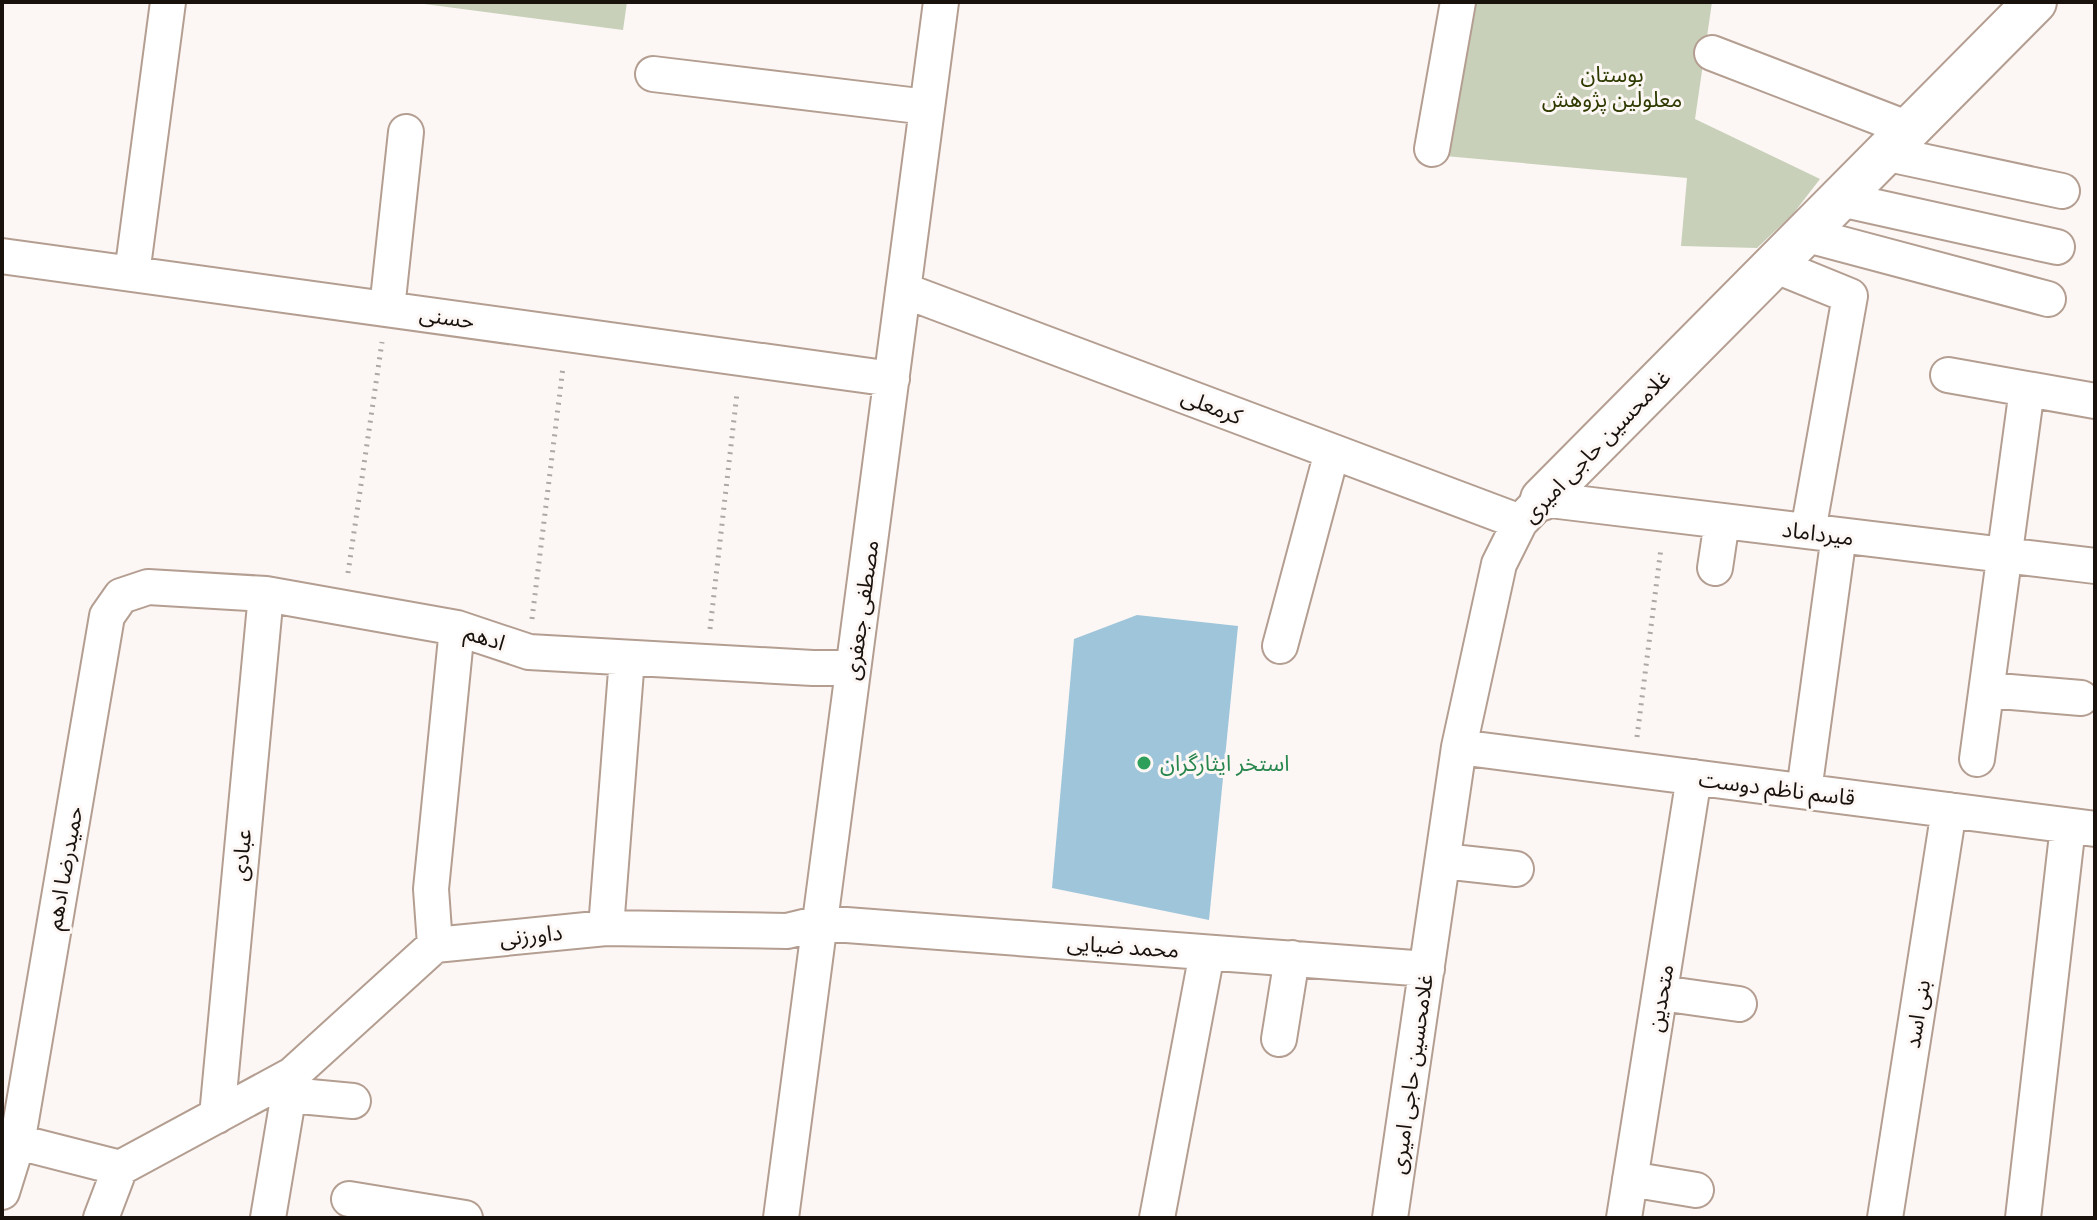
<svg xmlns="http://www.w3.org/2000/svg" width="2097" height="1220" viewBox="0 0 2097 1220" font-family="Ubuntu,'Noto Sans Arabic',sans-serif">
<style>
.green{fill:#c8d0b9}
.water{fill:#9ec5da}
.lines{fill:none;stroke-linecap:round;stroke-linejoin:round}
.minor-casing{stroke:#b49e91;stroke-width:38}
.tertiary-casing{stroke:#b49e91;stroke-width:46}
.path{stroke:#aea8a5;stroke-width:5;stroke-dasharray:2 6;stroke-linecap:butt}
.minor{stroke:#fff;stroke-width:34}
.tertiary{stroke:#fff;stroke-width:42}
.leisure-dot{fill:#2e9e5b;stroke:#fcf7f4;stroke-width:3}
.labels{text-anchor:middle;stroke-width:6;stroke-linejoin:round;paint-order:stroke}
.park-label{font-size:22px;fill:#2e3a00;stroke:#fcf7f4}
.street-label{font-size:22px;fill:#19110c;stroke:#fcf7f4}
.leisure-label{font-size:22px;fill:#27864d;stroke:#fcf7f4;text-anchor:start}
</style>
<rect width="100%" height="100%" fill="#fcf7f4"/>
<path class="green" d="M409,2h218l-4,28z
M1472,2h240l-17,117 125,60 -27,35 -36,34 -76,-2 6,-68 -242,-22z"/>
<path class="water" d="M1137,615l101,11 -29,294 -157,-32 22,-249z"/>
<g class="lines">
<defs>
<path id="minor" d="M1712,53l197,76
M653,74l274,33
M1432,149l26,-147
M1884,153l178,38
M1840,199l217,48
M1804,234l244,65
M2,256l890,123
M1774,265l76,31 -42,235
M132,274l36,-272
M903,290l617,232
M387,309l19,-177
M1948,375l147,26
M1715,568l7,-47
M1280,646l52,-194
M1987,690l94,8
M1459,747l636,82
M1977,759l50,-370
M1804,791l35,-256
M1443,861l73,8
M606,928l21,-270
M435,945l-4,-56 26,-261
M1661,993l78,11
M1279,1039l13,-81
M289,1095l64,6
M217,1116l49,-522
M2,1138l118,30 172,-93 143,-130 171,-17 181,3 33,-8 607,46
M1630,1179l66,11
M2,1192l15,-48 90,-528 14,-20 27,-9 118,7 191,34 72,24 284,16h40
M349,1199l116,19
M101,1218l19,-50
M268,1218l24,-143
M781,1218l160,-1216
M1157,1218l50,-265
M1390,1218l69,-471 40,-183 21,-42 22,-23 553,67
M1624,1218l70,-441
M1885,1218l64,-408
M2023,1218l45,-392"/>
<path id="tertiary" d="M1542,499l493,-497"/>
</defs>
<use href="#minor" class="minor-casing"/>
<use href="#tertiary" class="tertiary-casing"/>
<path class="path" d="M348,573l34,-231
M532,619l31,-252
M710,629l27,-236
M1637,737l24,-189"/>
<use href="#minor" class="minor"/>
<use href="#tertiary" class="tertiary"/>
</g>
<circle class="leisure-dot" cx="1144" cy="763" r="8"/>
<g class="labels">
<g class="park-label">
<text x="1612" y="82">بوستان<tspan x="1612" dy="25">معلولین پژوهش</tspan></text>
</g>
<g class="street-label">
<text transform="translate(447 317) rotate(8)" y="8">حسنی</text>
<text transform="translate(1212 406) rotate(21)" y="8">کرمعلی</text>
<text transform="translate(1596 446) rotate(-46)" y="8">غلامحسین حاجی امیری</text>
<text transform="translate(1818 533) rotate(7)" y="8">میرداماد</text>
<text transform="translate(861 610) rotate(-82)" y="8">مصطفی جعفری</text>
<text transform="translate(485 637) rotate(18)" y="8">ادهم</text>
<text transform="translate(1777 788) rotate(7)" y="8">قاسم ناظم دوست</text>
<text transform="translate(241 855) rotate(-85)" y="8">عبادی</text>
<text transform="translate(64 868) rotate(-80)" y="8">حمیدرضا ادهم</text>
<text transform="translate(531 935) rotate(-6)" y="8">داورزنی</text>
<text transform="translate(1123 946) rotate(4)" y="8">محمد ضیایی</text>
<text transform="translate(1660 998) rotate(-80)" y="8">متحدین</text>
<text transform="translate(1917 1014) rotate(-81)" y="8">بنی اسد</text>
<text transform="translate(1411 1074) rotate(-82)" y="8">غلامحسین حاجی امیری</text>
</g>
<g class="leisure-label">
<text x="1160" y="771">استخر ایثارگران</text>
</g>
</g>
<rect width="2097" height="1220" fill="none" stroke="#19110c" stroke-width="8"/>
</svg>
